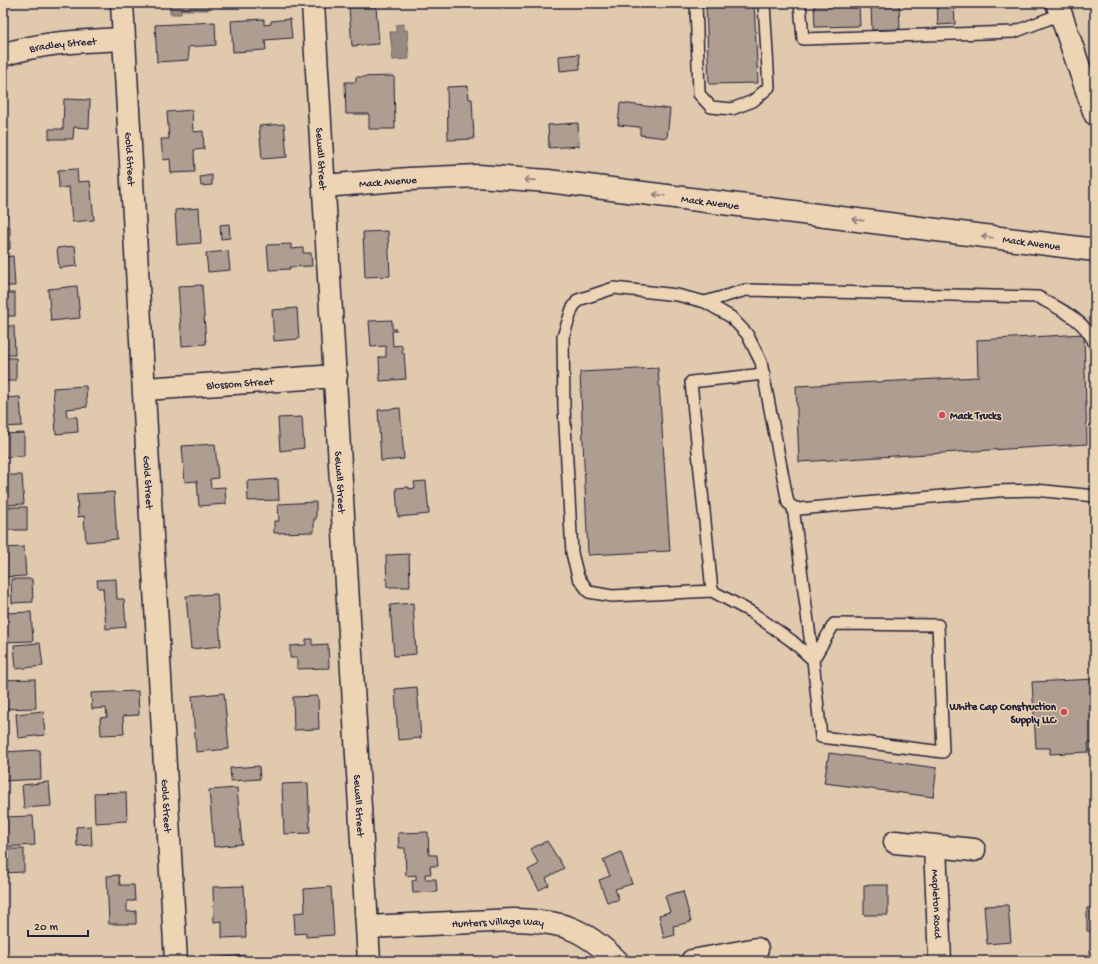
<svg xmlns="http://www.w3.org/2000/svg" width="1098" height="964" viewBox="0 0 1098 964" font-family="'Gochi Hand',sans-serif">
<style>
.water{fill:#988a81;stroke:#696065}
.building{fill:#ae9d90;stroke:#22223b}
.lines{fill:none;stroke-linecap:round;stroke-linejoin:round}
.service-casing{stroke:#22223b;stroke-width:14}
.minor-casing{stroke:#22223b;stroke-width:25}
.service{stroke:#edd4b5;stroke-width:11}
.minor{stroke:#edd4b5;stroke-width:22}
.oneway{stroke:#887b78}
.poi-dot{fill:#d1495b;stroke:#edd4b5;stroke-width:1.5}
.labels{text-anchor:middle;stroke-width:3;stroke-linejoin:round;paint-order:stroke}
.street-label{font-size:11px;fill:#22223b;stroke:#edd4b5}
.poi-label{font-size:11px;font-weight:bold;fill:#22223b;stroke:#edd4b5;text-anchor:start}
</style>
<rect width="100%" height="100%" fill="#e1c9ae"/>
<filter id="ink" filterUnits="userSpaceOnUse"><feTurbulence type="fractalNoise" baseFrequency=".025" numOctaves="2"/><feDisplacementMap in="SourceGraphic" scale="8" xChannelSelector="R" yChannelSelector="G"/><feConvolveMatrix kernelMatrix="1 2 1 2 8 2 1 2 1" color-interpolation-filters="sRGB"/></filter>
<g filter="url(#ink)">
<path class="water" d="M170,3h38v7h-27v4h-11z
M404,24v6h3l2,29 -16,1 -3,-28h6v-7z"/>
<path class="building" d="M706,3h48l4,80 -49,1z
M814,3h146h-6l1,21 -17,1 -1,-21 -38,1 1,24 -28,1 -1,-25 -12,1 1,20 -45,1z
M376,6l3,38 -27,2 -3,-38z
M264,19v6l7,-1v-3l19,-2 2,19 -27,2 1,10 -33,2 -2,-31z
M215,22l1,23 -28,2 1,13 -32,2 -2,-37z
M579,54l1,15 -20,2 -1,-15z
M394,76l1,53h-26v-15h-23l-1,-32h11v-5z
M468,86l1,13h3l2,40 -26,1 -1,-53z
M64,99l26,1 -1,28 -15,-1 -1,12h-24v-10h14z
M620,103l50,6 -3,29 -27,-3v-8l-22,-2z
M192,110l1,22 10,-1 1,18 -10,1 1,22 -24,1 -1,-14 -7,1 -2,-21h8l-2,-27z
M578,123l1,23 -30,2 -1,-23z
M284,124l3,33 -25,2 -3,-33z
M3,149h4v23h-4z
M77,169l1,13 12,-1 4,39 -22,2 -3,-35 -10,1 -1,-18z
M212,175v10l-11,1 -1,-9z
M3,189h3l1,29 -4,1z
M199,208l2,35 -24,2 -2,-35z
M229,224l1,14 -9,1 -1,-14z
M3,226h7v23h-7z
M388,231l2,45 -25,1 -2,-45z
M291,244v5l12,-1v5h8l1,13 -23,1 1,2 -21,1 -2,-25z
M75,246l2,20 -18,2 -2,-20z
M228,251l2,19 -22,2 -2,-19z
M13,256l2,30h-12v-29z
M202,285l4,59 -24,2 -4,-60z
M77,286l3,32 -29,3 -3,-32z
M3,293h12v23h-12z
M297,308l2,31 -25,2 -2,-31z
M392,320v9h4v2h-4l1,15 9,-1v8h2l2,26 -26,2 -1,-24h7v-11l-15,1 -2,-26z
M3,326h11l1,29h-12z
M1084,334l3,110 -288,18 -3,-76 182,-9 -1,-37z
M3,358h13v23h-13z
M658,368l12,183 -82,4 -8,-183z
M86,386l1,21 -21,2 1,8h10l1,15 -22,2 -3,-46z
M20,397l2,29 -19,1v-29z
M400,408l4,51 -23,2 -3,-51z
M302,417l2,31 -24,3 -2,-33z
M24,433v23l-21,1v-23z
M215,444l3,34 -8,1 1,9 14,-1 1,17 -27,2 -2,-25 -12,1 -3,-36z
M3,475h19l2,29 -21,1z
M278,479l1,21 -31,1 -1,-20z
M426,481l3,33 -31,3 -2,-29 13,-1v2l6,-1 -1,-6z
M114,492l3,47 -31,3 -2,-26 -6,1 -1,-23z
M316,502v17h-2v13l-40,1v-12h5l-1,-17z
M5,507h22v23h-21z
M24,547l2,29 -23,1v-29z
M409,554l1,33h-23l-1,-32z
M11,579h21l1,23 -21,1z
M116,579l1,20h7l2,28 -20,2 -3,-41h-5l-1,-8z
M217,594l4,52 -30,3 -5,-53z
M413,603l3,51 -22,2 -4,-51z
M31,612l2,29 -30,1v-29z
M306,639h6v6l16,-1 1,24 -32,1v-11h-7v-12l16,-1z
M40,643l3,23 -27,3 -2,-24z
M35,679l1,29 -33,1v-29z
M1095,679v64h-7l1,9 -39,2v-6h-14l-4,-66z
M417,687l4,51 -23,2 -3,-51z
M138,691l1,24 -16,1 1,18 -23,1 -1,-17 7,-1 -1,-9 -14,1 -1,-16z
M224,693l5,56 -33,3 -4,-56z
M318,696l1,33 -25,1 -1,-33z
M43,711l2,24 -27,3 -2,-24z
M40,750l1,29 -38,2v-29z
M829,753l108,15 -4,29 -109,-14z
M259,766l1,13 -29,2 -1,-13z
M49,782l2,24 -27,2 -2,-23z
M308,783l2,50 -26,1 -2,-50z
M237,788l5,56 -28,3 -5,-57z
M126,792l1,29 -32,2 -1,-30z
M33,816l2,29 -32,2v-30z
M91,826l1,19 -15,1 -1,-19z
M428,832l1,23h8l1,11h-8l1,8h-6v5h11l1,13 -24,1 -1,-12 4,-1v-5l-10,1 -1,-28h-6l-1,-15z
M547,841l17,27 -18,10 3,7 -10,5 -11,-20 11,-6 -9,-15z
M3,849h21v23l-21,1z
M621,852l11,32 -17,5 4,11 -12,2 -8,-22 11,-4 -7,-16z
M119,875l1,10h14l1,16h-8v11l9,-1v13h-27l-2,-48z
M864,885h24v30h-24z
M244,886l2,51 -24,1v-17l-8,1 -1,-35z
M331,887l3,48 -28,2v-4l-11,1 -1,-21 11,-1 -1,-23z
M683,891l8,31 -18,4 2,9 -11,3 -5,-23 11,-3 -5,-16z
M1008,905l3,37 -24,2 -3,-38z
M1095,907v24h-8v-23z
M246,955l1,6h-30l-1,-3z
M892,958v3h-38v-2z"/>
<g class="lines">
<defs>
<path id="service" d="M696,3l3,91 12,13 21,2 21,-8 16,-14 -5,-84
M800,3l3,36 211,-7 47,-18
M705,302l41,-12 292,7c22,12 48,23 57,48
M793,507l20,153 8,77 122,15 -5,-127 -104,-1 -21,36
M712,591l-21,-209 73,-8
M813,660l-21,-19 -41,-29 -39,-21 -100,5 -23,-4 -11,-15 -6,-24 -8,-146 -1,-70 9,-28 6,-9 36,-12 63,7 28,7 26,15 16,17 14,28 27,141 5,4 6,2 199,-18 37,-1 60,6"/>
<g id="minor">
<path id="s1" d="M122,3l54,958"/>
<path id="s2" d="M313,3l56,958"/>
<path d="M1057,3l38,111"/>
<path id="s3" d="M3,55c39,-13 80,-14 120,-16"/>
<path id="s4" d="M324,186l85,-7 69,-3 70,5 547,69"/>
<path id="s5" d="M145,389l191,-13"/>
<path d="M895,842l79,8"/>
<path id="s6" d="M935,847l5,114"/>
<path id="s7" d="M368,927l145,-7c48,1 69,7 104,41"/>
<path d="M692,961l65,-12"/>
</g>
</defs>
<use href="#service" class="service-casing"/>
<use href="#minor" class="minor-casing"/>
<use href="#service" class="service"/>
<use href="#minor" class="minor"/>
</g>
<defs><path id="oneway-shaft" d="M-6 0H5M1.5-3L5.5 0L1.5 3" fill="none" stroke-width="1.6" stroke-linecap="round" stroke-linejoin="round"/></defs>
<g class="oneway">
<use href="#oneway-shaft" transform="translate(530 180) rotate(-176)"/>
<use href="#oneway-shaft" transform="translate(659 195) rotate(-173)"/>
<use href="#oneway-shaft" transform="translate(858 220) rotate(-173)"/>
<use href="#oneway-shaft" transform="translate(987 237) rotate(-173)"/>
</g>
</g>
<g class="poi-dot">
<circle cx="942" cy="415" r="4"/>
<circle cx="1064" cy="712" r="4"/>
</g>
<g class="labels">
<g class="street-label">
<text dy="4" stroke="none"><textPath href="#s3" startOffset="61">Bradley Street</textPath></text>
<text dy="4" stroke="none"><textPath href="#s1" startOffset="156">Gold Street</textPath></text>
<text dy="4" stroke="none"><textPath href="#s2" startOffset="156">Sewall Street</textPath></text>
<text dy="4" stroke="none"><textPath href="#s4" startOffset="64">Mack Avenue</textPath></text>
<text dy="4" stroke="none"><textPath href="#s4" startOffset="388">Mack Avenue</textPath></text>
<text dy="4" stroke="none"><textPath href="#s4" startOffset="712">Mack Avenue</textPath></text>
<text dy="4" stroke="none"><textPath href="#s5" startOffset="95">Blossom Street</textPath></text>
<text dy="4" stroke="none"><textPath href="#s1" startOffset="480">Gold Street</textPath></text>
<text dy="4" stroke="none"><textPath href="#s2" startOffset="480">Sewall Street</textPath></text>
<text dy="4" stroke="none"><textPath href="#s1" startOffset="804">Gold Street</textPath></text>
<text dy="4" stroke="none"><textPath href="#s2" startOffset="804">Sewall Street</textPath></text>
<text dy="4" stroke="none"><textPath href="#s6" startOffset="57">Mapleton Road</textPath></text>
<text dy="4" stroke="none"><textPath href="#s7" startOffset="130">Hunters Village Way</textPath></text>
</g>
<g class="poi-label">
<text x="950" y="419">Mack Trucks</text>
<text x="1056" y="710" text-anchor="end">White Cap Construction<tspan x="1056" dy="13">Supply LLC</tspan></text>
</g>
</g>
<rect width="1098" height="964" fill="none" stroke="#edd4b5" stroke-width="16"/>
<rect x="8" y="8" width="1082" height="948" fill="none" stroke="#22223b" stroke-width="1.5" filter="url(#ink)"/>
<path d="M28 930v6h60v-6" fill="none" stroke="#22223b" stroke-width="2"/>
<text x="34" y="930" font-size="12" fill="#22223b" stroke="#edd4b5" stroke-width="3" paint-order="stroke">20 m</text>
</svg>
